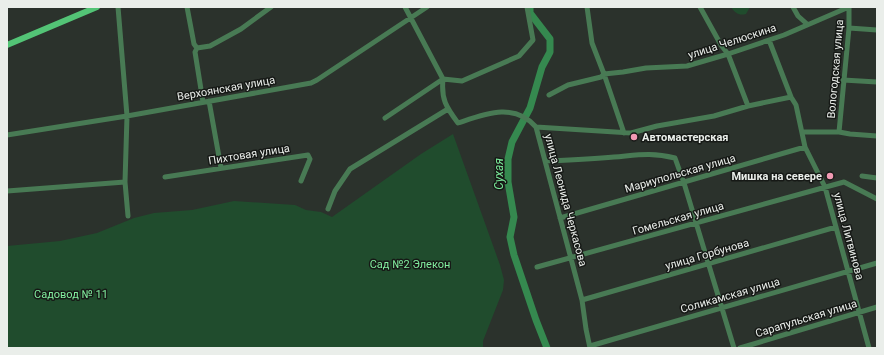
<svg xmlns="http://www.w3.org/2000/svg" width="884" height="355" viewBox="0 0 884 355" font-family="Roboto,sans-serif">
<style>
.green{fill:#204c2d}
.lines{fill:none;stroke-linecap:round;stroke-linejoin:round}
.river{stroke:#35894f;stroke-width:7}
.minor{stroke:#487a54;stroke-width:5}
.major{stroke:#53c476;stroke-width:6}
.poi-dot{fill:#f19ab3;stroke:#161916;stroke-width:1.5}
.labels{text-anchor:middle;stroke-width:3;stroke-linejoin:round;paint-order:stroke}
.street-label{font-size:11px;fill:#eaeeea;stroke:#161916}
.poi-label{font-size:11px;font-weight:bold;fill:#eaeeea;stroke:#161916;text-anchor:start}
.park-label{font-size:11px;fill:#82ef9f;stroke:#161916}
.water-label{font-size:12px;font-style:italic;fill:#79e697;stroke:#161916}
</style>
<rect width="100%" height="100%" fill="#2b322c"/>
<path class="green" d="M731,7h19l-4,7c-7,2 -11,-1 -15,-7z
M453,134l47,131 4,15 -1,10 -20,51v7h-476v-102l53,-5 37,-8 37,-15 20,-5 38,-3 42,-9 61,4 11,5 15,2 11,5 89,-63z"/>
<g class="lines">
<path class="river" d="M530,7v6l20,26v13l-8,15 -12,41 -18,34 -4,17v23l6,35 -4,20 4,18 22,65 11,28"/>
<path class="minor" d="M118,7l9,109 -2,66 3,34
M187,7l7,37 3,4 -2,4 8,50
M405,7l38,72c-2,20 3,28 15,44 27,-9 56,-21 78,4l46,173 4,29 4,19
M587,7l5,36 12,31 20,59
M700,7l21,38 7,9 20,52
M793,7l5,9 9,8
M849,28l28,2
M769,40l22,57 5,8 9,42 20,40 44,161
M197,48l13,-2 31,-17 30,-22
M843,80l34,2
M549,95l19,-10 33,-8 3,-3 19,-2 23,-4 41,-2 41,-12 56,-19 65,-28
M209,101l12,67
M385,118l58,-39 19,2 57,-25 14,-16 -6,-33
M536,127l95,6 26,-7 57,-10 34,-10 43,-9
M802,132h37l11,2 27,2
M839,132l10,-104v-21
M7,135l120,-19 184,-33 6,-3 110,-73
M546,161c22,-1 45,-2 68,-4 24,-2 37,-5 61,1l9,25 50,165
M862,176l15,2
M165,177l143,-22 2,4 -9,22
M7,191l118,-9
M328,209l7,-18 15,-22 98,-60
M560,218l245,-71
M537,267l307,-85 33,17
M582,300l254,-73
M590,346l287,-83
M740,348l137,-41"/>
<path class="major" d="M7,45l90,-38"/>
</g>
<g class="poi-dot">
<circle cx="634" cy="137" r="4"/>
<circle cx="830" cy="176" r="4"/>
</g>
<g class="labels">
<g class="street-label">
<text transform="translate(732 41) rotate(-18)" y="4">улица Челюскина</text>
<text transform="translate(835 69) rotate(-85)" y="4">Вологодская улица</text>
<text transform="translate(226 88) rotate(-10)" y="4">Верхоянская улица</text>
<text transform="translate(249 154) rotate(-9)" y="4">Пихтовая улица</text>
<text transform="translate(680 173) rotate(-16)" y="4">Мариупольская улица</text>
<text transform="translate(566 200) rotate(75)" y="4">улица Леонида Черкасова</text>
<text transform="translate(678 218) rotate(-16)" y="4">Гомельская улица</text>
<text transform="translate(849 236) rotate(75)" y="4">улица Литвинова</text>
<text transform="translate(707 254) rotate(-16)" y="4">улица Горбунова</text>
<text transform="translate(730 295) rotate(-16)" y="4">Соликамская улица</text>
<text transform="translate(806 318) rotate(-17)" y="4">Сарапульская улица</text>
</g>
<g class="poi-label">
<text x="642" y="141">Автомастерская</text>
<text x="822" y="180" text-anchor="end">Мишка на севере</text>
</g>
<g class="park-label">
<text x="410" y="268">Сад №2 Элекон</text>
<text x="71" y="298">Садовод № 11</text>
</g>
<g class="water-label">
<text transform="translate(499 174) rotate(-90)" y="4">Сухая</text>
</g>
</g>
<rect width="884" height="355" fill="none" stroke="#eaeeea" stroke-width="16"/>
</svg>
